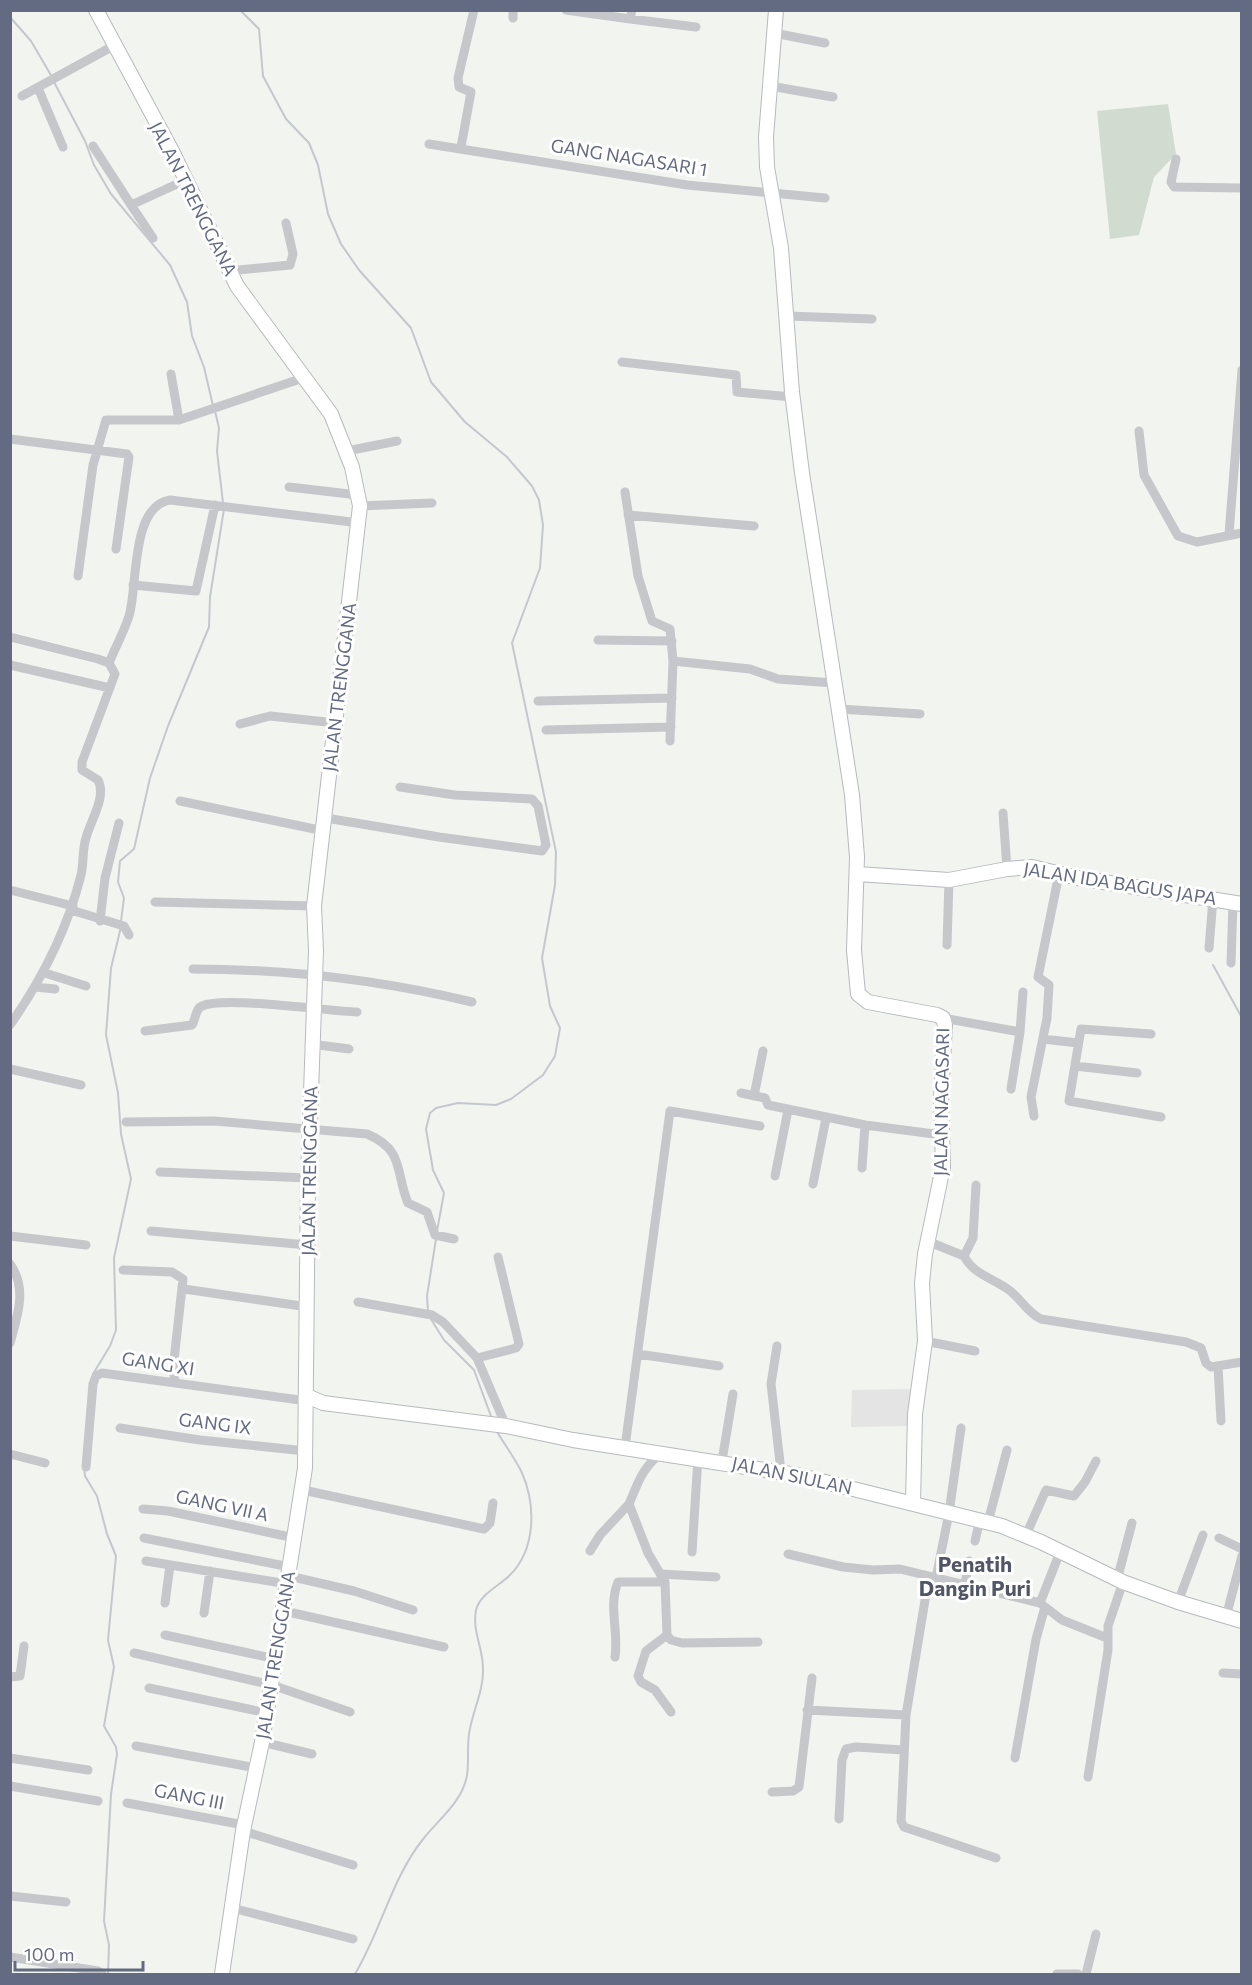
<svg xmlns="http://www.w3.org/2000/svg" width="1252" height="1985" viewBox="0 0 1252 1985" font-family="Commissioner,sans-serif">
<style>
.built{fill:#e3e4e3}
.green{fill:#d2dbd0}
.lines{fill:none;stroke-linecap:round;stroke-linejoin:round}
.stream{stroke:#c3c8cf;stroke-width:2}
.secondary-casing{stroke:#b7b9bf;stroke-width:16}
.street{stroke:#c5c7cb;stroke-width:9}
.secondary{stroke:#fff;stroke-width:14}
.labels{text-anchor:middle;stroke-width:6;stroke-linejoin:round;paint-order:stroke}
.street-label{font-size:18px;fill:#626b81;stroke:#fff}
.quarter-label{font-size:21px;font-weight:bold;fill:#505666;stroke:#fff}
</style>
<rect width="100%" height="100%" fill="#f2f4ef"/>
<path class="built" d="M911,1389l-3,37 -57,1 1,-37z"/>
<path class="green" d="M1168,104l8,50 -22,23 -15,58 -29,4 -13,-128z"/>
<g class="lines">
<path class="stream" d="M240,10l19,19 4,47 23,43 23,24 9,22 10,49 13,30 18,26 52,58 20,54 34,40 42,35 25,29 7,14 4,25 -3,43 -28,75 44,209 -1,33 -13,73 8,48 10,22 -5,28 -12,19 -32,24 -15,6 -38,-2 -22,5 -6,5 -4,16 7,41 11,23 -7,38
M10,17l21,24 21,36
M54,82l31,59 9,24 17,29 59,71 17,37 5,34 12,31 9,39
M215,411l4,17 -2,23 6,52
M121,921l3,-23 -6,-16 2,-21 14,-12 16,-71 18,-52 41,-99 1,-30 14,-88
M1213,965l29,53
M428,1311l-1,-15 9,-57
M429,1316l15,24 30,30 18,49
M93,1374l17,-28 6,-16 -2,-72 17,-79 -10,-45 -3,-41 -12,-58 5,-67 10,-41
M84,1469l1,7 12,20 10,38 9,22 -8,84 6,27 -10,59 12,21 1,7 -6,40 -7,127 5,24 -1,29
M355,1974c26,-43 37,-97 69,-136 15,-19 39,-37 43,-63 2,-13 0,-27 2,-41 3,-22 15,-43 14,-66 0,-20 -11,-37 -7,-58 4,-16 23,-24 34,-35 26,-26 26,-70 12,-102 -7,-15 -18,-29 -26,-43"/>
<defs>
<path id="secondary" d="M96,10l76,141 65,135 94,128 21,53 8,39 -46,400 2,44 -8,228 -3,290 -43,274 -19,89 -21,143
M776,10l-10,127 1,30 14,81 11,144 10,81 50,322 5,62 -3,93 4,44 10,8 69,13 6,3 2,7 -4,73 2,69 -18,87 -3,29 3,58 -10,73 -2,89
M857,874l92,6 58,-11 25,-2 46,11 164,26
M307,1396l16,7 183,23 67,14 224,35 205,51 39,16 82,40 55,20 64,19"/>
</defs>
<use href="#secondary" class="secondary-casing"/>
<path class="street" d="M513,10v8
M566,10l64,9
M632,10l-2,9 66,8
M774,33l51,10
M770,86l63,11
M38,88l25,59
M22,96l93,-51
M429,144l258,41 138,13
M93,146l38,59
M461,147l10,-55 -12,-5 -1,-9 16,-68
M1176,159l-5,23 3,5 68,1
M153,238l-22,-33 55,-25
M229,271l61,-6 3,-11 -7,-31
M787,316l85,3
M622,362l114,13 1,17 55,5
M171,374l8,46
M1139,431l5,44 34,61 19,6 45,-9
M10,439l117,15 2,3 -13,92
M347,451l50,-10
M289,487l69,8
M625,492l13,84 14,45 18,8 3,32 77,8 28,10 56,4
M360,506l72,-3
M628,515l126,11
M1229,534l13,-164
M78,576l15,-111 13,-45h73l127,-43
M133,585l63,6 19,-86
M10,637l88,22 11,4 6,11 -33,88v8l16,10c9,17 -8,41 -12,58 -4,12 -2,24 -5,37 -14,56 -38,103 -71,150
M598,640l74,1
M109,663c6,-15 15,-31 20,-47 9,-28 1,-110 41,-116l190,23
M10,665l100,23
M538,701l134,-3
M839,709l81,5
M240,724l30,-8 66,7
M546,730l125,-3
M670,741l3,-80
M180,801l144,30
M1003,813l4,56
M326,818l113,19 103,14 4,-6 -8,-39 -6,-7 -77,-4 -55,-8
M10,890l63,16
M155,902l159,4
M71,910l53,16 5,9
M100,921l5,-43 14,-55
M947,945l2,-65
M1209,948l4,-49
M1231,963l2,-60
M193,969c95,0 187,11 279,33
M45,973l41,13
M35,987l20,2
M943,1018l77,14 3,-40
M145,1031l47,-6c4,-6 3,-16 10,-19 23,-10 125,5 155,6
M1151,1034l-70,-5 -12,72 92,16
M1043,1039l35,4
M311,1044l38,5
M1075,1066l62,7
M10,1069l71,16
M1011,1089l9,-57
M741,1093l24,5 3,7 97,20 77,10
M754,1096l9,-45
M1034,1116l-3,-19 16,-79 2,-33 -11,-8 21,-103
M126,1122l88,-1 153,13c38,16 28,38 41,69l19,9 8,23 19,4
M862,1168l3,-43
M160,1172l148,6
M775,1176l13,-66
M813,1184l13,-66
M151,1231l157,14
M10,1236l76,9
M927,1241l37,15 9,-18 3,-53
M964,1256c10,19 29,22 45,34 12,9 18,22 32,29l145,23 15,6 5,15 5,4 31,-5
M498,1257l21,87 -3,4 -39,10 29,68
M10,1264c18,25 7,53 0,79
M123,1270l49,2 11,7 -10,90 2,13
M184,1289l124,18
M358,1302l74,13 11,7 34,36
M925,1341l50,10
M777,1346l-6,38 10,87
M638,1354l81,12
M1218,1366l3,55
M120,1428l80,12 106,11
M961,1428l-12,85 -13,65 -7,-2 -23,139 -5,106 3,6 92,31
M625,1447l45,-336 90,15
M10,1454l35,9
M722,1461l11,-67
M86,1467l7,-83 3,-8 6,-3 205,28
M303,1490l181,39 6,-6 3,-20
M143,1509l25,2 127,27
M988,1522l19,-72
M1026,1535l20,-45 28,6 11,-14 11,-21
M144,1538l146,29
M1219,1538l23,11
M975,1541l5,-22
M590,1551l10,-16 29,-31
M692,1552l6,-94
M788,1554l55,13 30,3 27,-1 29,7
M146,1561l142,23
M660,1574l56,3
M289,1576l65,15 59,19
M936,1578l104,25 22,17 45,18
M1117,1580l15,-57
M665,1582l2,53 -21,16 -8,25 3,6 14,8 16,22
M965,1584l4,-23
M1178,1602l25,-67
M165,1603l5,-38
M1040,1603l20,-51
M284,1611l160,36
M204,1613l6,-42
M1226,1617l16,-61
M165,1635l111,24
M667,1635l4,5 11,3 76,-1
M134,1653l138,32 78,27
M615,1657c4,-25 -7,-51 3,-75h47l-17,-29 -19,-49c9,-21 14,-38 33,-51
M1223,1673l19,1
M10,1677l10,-1 4,-30
M149,1688l118,25
M807,1710l99,5
M262,1742l50,12
M136,1746l121,22
M10,1758l78,12
M1015,1758l21,-119 9,-32
M1088,1777l20,-127v-24l15,-44
M10,1786l88,15
M772,1792l21,-1 6,-4 13,-109
M127,1803l117,22
M839,1819l3,-59 4,-11 10,-2 47,3
M243,1831l110,34
M10,1896l56,6
M232,1908l121,31
M10,1957l88,14 4,3
M1057,1974h21
M1086,1974l10,-40"/>
<use href="#secondary" class="secondary"/>
</g>
<g class="labels">
<g class="street-label">
<text transform="translate(629 158) rotate(9)" y="6">GANG NAGASARI 1</text>
<text transform="translate(193 199) rotate(63)" y="6">JALAN TRENGGANA</text>
<text transform="translate(340 687) rotate(-83)" y="6">JALAN TRENGGANA</text>
<text transform="translate(1120 884) rotate(9)" y="6">JALAN IDA BAGUS JAPA</text>
<text transform="translate(942 1102) rotate(-89)" y="6">JALAN NAGASARI</text>
<text transform="translate(310 1171) rotate(-89)" y="6">JALAN TRENGGANA</text>
<text transform="translate(158 1364) rotate(9)" y="6">GANG XI</text>
<text transform="translate(215 1424) rotate(7)" y="6">GANG IX</text>
<text transform="translate(792 1476) rotate(12)" y="6">JALAN SIULAN</text>
<text transform="translate(222 1506) rotate(12)" y="6">GANG VII A</text>
<text transform="translate(276 1655) rotate(-81)" y="6">JALAN TRENGGANA</text>
<text transform="translate(189 1797) rotate(11)" y="6">GANG III</text>
</g>
<g class="quarter-label">
<text x="975" y="1572">Penatih<tspan x="975" dy="24">Dangin Puri</tspan></text>
</g>
</g>
<rect width="1252" height="1985" fill="none" stroke="#626b81" stroke-width="24"/>
<path d="M15 1961v9h128v-9" fill="none" stroke="#626b81" stroke-width="3"/>
<text x="24" y="1961" font-size="18" fill="#626b81" stroke="#ffffff" stroke-width="4.5" paint-order="stroke">100 m</text>
</svg>
